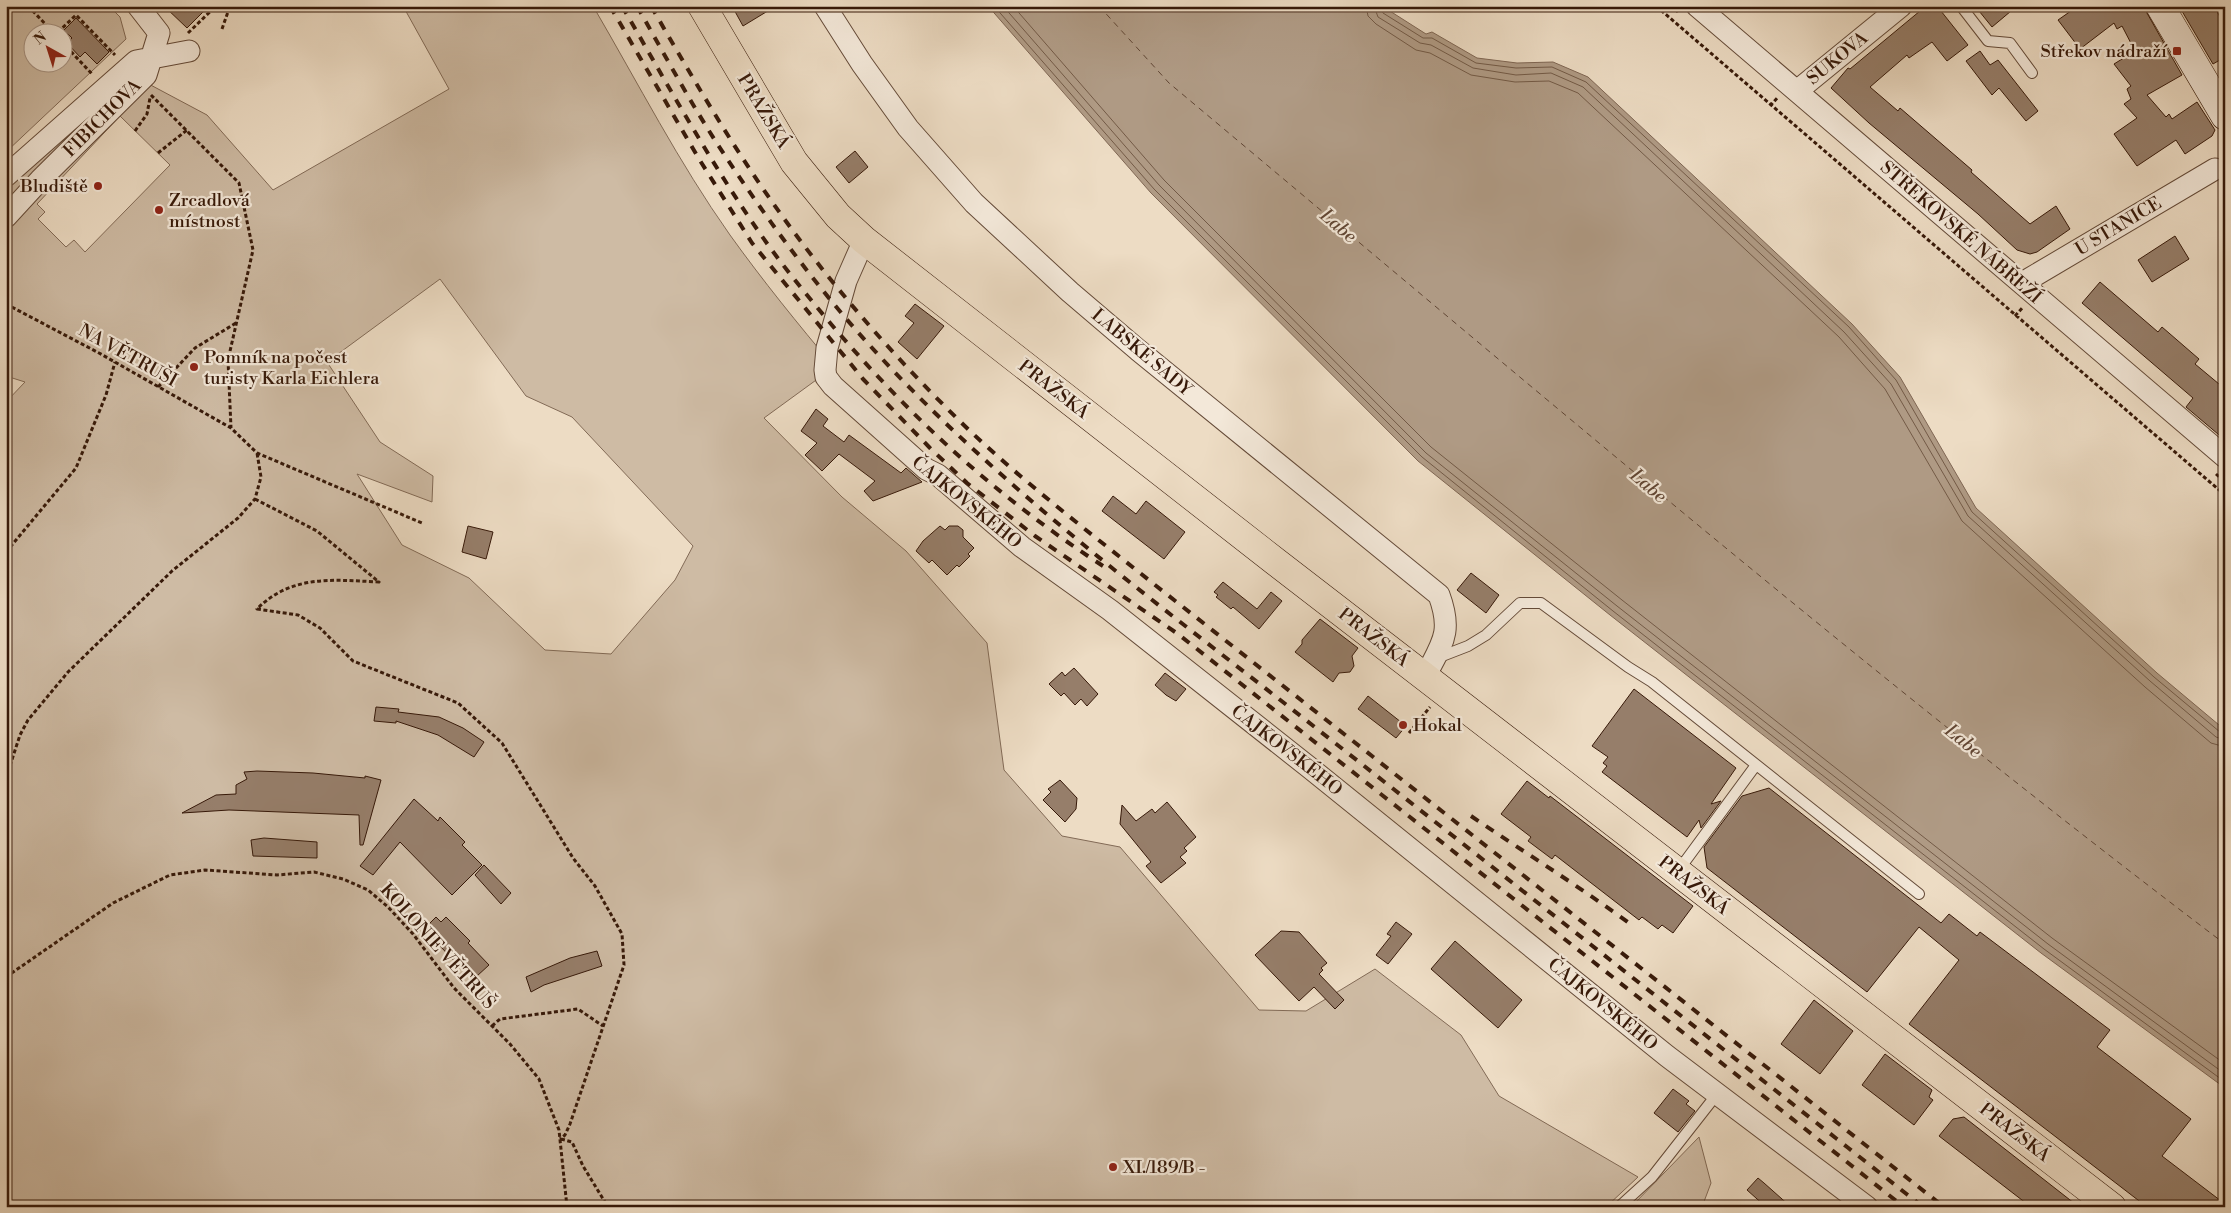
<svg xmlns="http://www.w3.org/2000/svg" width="2231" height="1213" viewBox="0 0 2231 1213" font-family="'Libre Bodoni',serif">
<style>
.green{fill:#cebba4;stroke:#826a56;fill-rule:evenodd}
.water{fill:#af9a84;stroke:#7f6653}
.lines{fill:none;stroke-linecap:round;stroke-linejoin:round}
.shore{stroke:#735a46;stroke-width:1}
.ferry{stroke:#614634;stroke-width:1;stroke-dasharray:6 5;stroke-linecap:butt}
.building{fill:#967e6a;stroke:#371909}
.service-casing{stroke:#644a38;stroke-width:12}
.minor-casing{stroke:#644a38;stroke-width:23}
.secondary-casing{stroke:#371909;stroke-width:29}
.primary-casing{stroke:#371909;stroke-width:29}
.path{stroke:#371909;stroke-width:3;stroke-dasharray:4 2.5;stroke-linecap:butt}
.service{stroke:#f3e8d9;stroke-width:10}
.minor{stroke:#f3e8d9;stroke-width:21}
.secondary{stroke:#f3e8d9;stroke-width:28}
.primary{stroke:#eddcc4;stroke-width:28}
.rail{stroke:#371909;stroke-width:4;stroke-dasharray:9 9;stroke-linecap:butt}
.poi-dot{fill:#8f2418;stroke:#f3e8d9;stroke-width:2}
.labels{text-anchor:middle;stroke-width:4.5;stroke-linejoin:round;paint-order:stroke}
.poi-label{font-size:18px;fill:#371909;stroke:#f3e8d9;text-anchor:start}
.street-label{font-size:18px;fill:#371909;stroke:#f3e8d9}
.water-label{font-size:19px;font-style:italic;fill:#614634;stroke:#f3e8d9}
</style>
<rect width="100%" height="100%" fill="#eddcc4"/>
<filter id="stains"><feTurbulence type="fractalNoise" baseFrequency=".004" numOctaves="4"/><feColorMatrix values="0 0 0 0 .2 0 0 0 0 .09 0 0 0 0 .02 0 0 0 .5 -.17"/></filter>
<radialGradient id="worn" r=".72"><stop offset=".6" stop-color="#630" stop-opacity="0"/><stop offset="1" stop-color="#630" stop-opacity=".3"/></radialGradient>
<path class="green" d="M6,6h103l11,11 6,22 -120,113zM32,32h30v30h-30z
M403,6h190c45,77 86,157 137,229 33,46 68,89 104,132l-70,51 78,79 64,54 81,92 17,127 58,66 58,11 139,163 47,1 69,-42 86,66 38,61 139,81 -32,30h-1600v-805l19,-20 -19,-6v-144l139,-150 62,33 66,75 176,-101zM120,116l50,49 -85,87 -11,-12 -8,7 -28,-28 7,-7 -8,-8zM440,279l86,117 46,21 121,129 -18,34 -64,74 -66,-4 -76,-72 -67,-33 -45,-71 75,28 1,-26 -53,-34 -53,-80z
M138,67l-132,144v-25z
M1699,1137l12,46 -9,24h-71z"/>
<path class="water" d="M988,6h394l44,28 6,-2 45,26 40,5 36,-1 35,15 264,247 48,53 76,131 181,165 68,57v358l-184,-135 -431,-338 -192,-154 -267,-268z"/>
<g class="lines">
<path class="shore" d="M994,6l160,183 268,268 191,154 431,338 181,133
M1003,6l156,179 267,268 191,153 431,338 177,130
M1013,6l151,174 267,267 191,153 430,338 173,126
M1366,6l2,10 8,8 40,26 14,3 41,22 44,7 34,-1 29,12 261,244 46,52 77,132 183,166 66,56 14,4
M1374,6l4,11 42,26 11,2 42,23 43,7 35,-2 32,14 261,245 47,52 77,132 182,165 66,56 9,3
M1380,6l3,7 40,25h9l44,25 40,5 36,-1 34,15 263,245 47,53 76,132 182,165 66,55 5,2"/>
<path class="ferry" d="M1099,6l70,77c348,291 694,587 1056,861"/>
</g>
<path class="building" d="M164,6h45l-22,22z
M732,6h44l-33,20z
M1926,6h11l31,39 -21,16 -15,-19 -23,16 -2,-3 -37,32 28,24 2,-3 72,62 -1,2 59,52 26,-18 14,23 -33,23 -7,2 -13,-4 -39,-36 -109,-91 -38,-35 17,-20 2,1z
M1975,6h42l-25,21z
M2078,6h65l39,69 -35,20 19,22 3,-3 3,5 25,-17 18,28 -3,6 -27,18 -9,-14 -39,26 -23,-32 23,-16 -13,-14 7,-5 -4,-10 4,-3 -17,-22 21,-13 -13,-25 -5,3 -3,-6 -34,26 -22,-29z
M2179,6h35l11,20v31l-12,7z
M76,18l33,34 -12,12 -12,-12 -5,5 -13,-14 5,-5 -8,-8z
M1980,51l10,14 8,-5 40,51 -12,10 -27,-33 -7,7 -26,-34z
M855,151l13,16 -19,16 -13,-16z
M2175,236l14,23 -37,23 -14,-22z
M2100,282l58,50 4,-5 37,32 -4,5 30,25v51l-39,-33 7,-9 -111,-95z
M915,304l29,22 -27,33 -19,-17 16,-19 -9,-7z
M816,409l12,10 -5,7 21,16 5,-7 52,38 5,-5 16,14 -49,19 -9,-10 11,-10 -36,-27 -17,17 -17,-16 12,-12 -16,-12z
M1113,496l23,18 10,-13 39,31 -21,27 -62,-48z
M468,526l25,6 -7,27 -24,-7z
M940,526l5,4 4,-4h9l5,4v7l11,11 -6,6 2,2 -11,11 -2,-2 -10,10 -15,-15 -3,3 -13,-12 7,-10z
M1471,573l28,22 -13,18 -29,-23z
M1223,582l34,27 14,-17 11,9 -23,28 -26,-22 -2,2 -15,-12 2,-2 -4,-3z
M1320,619l38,29 -6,8 2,10 -4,6 -11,1 -6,9 -38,-30 7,-8v-4z
M1074,668l24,26 -11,12 -6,-7 -6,6 -11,-12 -3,3 -12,-12 13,-12 3,4z
M1165,673l21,16 -10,12 -10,-6 -11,-10z
M1634,689l102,79 -25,36 10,-3 -20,27 -2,-8 -12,17 -85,-65 5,-6 -4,-3 5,-6 -16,-11z
M1368,696l38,30 -10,12 -38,-29z
M376,707l23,2 -1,3 41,5 24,11 21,14 -10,15 -36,-22 -42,-14v2l-22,-2z
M257,771l56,2 52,5v-2l16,4 -18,65h-3l-1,-30 -130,-5 -47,3 34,-18 20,-1v-9l11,-6 -3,-7z
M1060,780l17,18 -1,11 -11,13 -22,-22 8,-8 -3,-3z
M1527,781l22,17 1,-2 143,110 -20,27 -11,-8 -4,4 -16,-12 -3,3 -84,-65 -3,4 -24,-18 3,-4 -30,-23z
M1769,788l172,135 8,-9 28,22 3,-4 130,98 -13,17 94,72 -29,37 63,48v3h-78l-238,-183 50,-64 -40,-33 -52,65 -160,-124 -3,-21 38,-51z
M414,799l24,22 2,-4 25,25 -3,3 20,20 -30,30 -52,-53 -27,33 -13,-9z
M1167,802l29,35 -12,11 3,3 -7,6 6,6 -25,20 -15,-17 5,-4 -31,-38 2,-19 14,16 16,-12 3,4z
M264,838l53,4v16l-64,-2 -2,-16z
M484,865l27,28 -10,11 -26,-29z
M436,917l5,5 5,-5 24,24 -2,2 21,22 -12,11 -15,-16 -5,4 -33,-35z
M1396,922l16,12 -24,30 -12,-9 15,-19 -4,-2z
M1281,931l18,1 28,31 -6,5 2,2 -4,4 25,26 -9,9 -21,-22 -15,14 -44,-46z
M1455,941l67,59 -24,28 -67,-59z
M597,951l5,15 -58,19 -13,7 -5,-15 44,-19z
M1814,1000l39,31 -33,43 -39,-30z
M1885,1054l47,36 -3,7 4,3 -19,25 -52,-40z
M1673,1089l16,12 -3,3 9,7 -17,21 -24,-19z
M1964,1117l115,90h-48l-92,-71 14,-17z
M1758,1178l6,5 27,24h-25l-19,-17z"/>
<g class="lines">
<defs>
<path id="service" d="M1961,6l27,35 22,2 22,30
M1437,658l31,-12 18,-11 34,-32h21l87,64 24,15 267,212
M1678,871l78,-106
M1619,1207l33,-30 65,-83"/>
<path id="minor" d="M825,6l37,58 46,64 66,75 96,89 68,58 301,245c14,38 3,48 -14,82
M1697,6l528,451
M1797,91l104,-85
M6,176l130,-115 53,-10
M6,217l34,-37 106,-105 13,-42 -21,-27
M864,240l-18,41 -19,67 -2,22 1,7 7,9 93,83 12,6 84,72 88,63 200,158 357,288 200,151
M2024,285l5,-6 186,-110"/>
<path id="secondary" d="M2160,6l65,110"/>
<path id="primary" d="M702,6l92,156 44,54 26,24 412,322 836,645"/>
</defs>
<use href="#service" class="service-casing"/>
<use href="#minor" class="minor-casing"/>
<use href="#secondary" class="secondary-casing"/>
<use href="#primary" class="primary-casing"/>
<path class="path" d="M28,6l25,26
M1656,6l569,489
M1672,6l6,6
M222,29l8,-23
M58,32l18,-17 39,40
M188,33l28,-27
M62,42l31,33
M151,95l88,88 14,67 -25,110 3,68
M1770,106l8,-9
M135,131l12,-17 3,-16
M158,153l29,-23
M6,304l93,49 132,75 26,25 165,70
M2015,316l8,-9
M158,387l37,-39 41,-25
M2216,474l9,8
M255,499l62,32 62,51c-45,-2 -87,-8 -122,27l41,6 22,13 33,33 105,42 44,40 71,115 22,28 27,48 2,31 -54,159 -5,11 -5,4
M6,552l70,-84 30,-73 9,-33
M1409,733l21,-26
M6,778l14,-43 8,-15 40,-48 104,-101 66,-53 17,-19 6,-22 -4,-24
M6,977l107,-74 57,-28 35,-5 72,5 37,-3 29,7 25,11 20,17 25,27 41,54 56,56 29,35 20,51 8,77
M492,1026l8,-7 78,-10 25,17
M561,1139l11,3 11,24 25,41"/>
<use href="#service" class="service"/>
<use href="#minor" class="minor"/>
<use href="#secondary" class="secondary"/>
<use href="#primary" class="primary"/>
<path class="rail" d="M610,6l89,153 53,84 111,136 67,69 37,35 68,53 143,98 726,573
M622,6c44,76 87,154 137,226 22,32 47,62 72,92 82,96 166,173 272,242
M637,6c26,46 52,94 81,139 42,64 88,128 138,185 132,150 295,268 451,391 206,162 411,324 616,486
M651,6c33,57 66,114 102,168 62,93 136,179 216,256 57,54 120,102 181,151l794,626
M1471,816c53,36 106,69 158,107"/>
</g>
<g class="poi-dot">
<rect x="2172" y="46" width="10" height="10" rx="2.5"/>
<circle cx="98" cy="186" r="5"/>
<circle cx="159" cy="210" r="5"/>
<circle cx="194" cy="367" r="5"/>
<circle cx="1403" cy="725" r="5"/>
<circle cx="1113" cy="1167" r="5"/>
</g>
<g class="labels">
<g class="poi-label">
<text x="2167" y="57" text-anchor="end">Střekov nádraží</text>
<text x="88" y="192" text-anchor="end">Bludiště</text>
<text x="169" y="206">Zrcadlová<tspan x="169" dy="21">místnost</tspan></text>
<text x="204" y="363">Pomník na počest<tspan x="204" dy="21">turisty Karla Eichlera</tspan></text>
<text x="1413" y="731">Hokal</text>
<text x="1123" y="1173">XI./189/B -</text>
</g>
<g class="street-label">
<text transform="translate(1837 58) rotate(-39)" y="6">SUKOVA</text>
<text transform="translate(764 111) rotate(59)" y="6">PRAŽSKÁ</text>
<text transform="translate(102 118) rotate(-45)" y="6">FIBICHOVA</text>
<text transform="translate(2118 226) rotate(-31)" y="6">U STANICE</text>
<text transform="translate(1961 232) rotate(41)" y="6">STŘEKOVSKÉ NÁBŘEŽÍ</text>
<text transform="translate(1142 352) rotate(40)" y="6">LABSKÉ SADY</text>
<text transform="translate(128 355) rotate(29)" y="6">NA VĚTRUŠI</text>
<text transform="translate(1054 389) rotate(38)" y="6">PRAŽSKÁ</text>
<text transform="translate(967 502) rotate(39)" y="6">ČAJKOVSKÉHO</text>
<text transform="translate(1374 637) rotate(38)" y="6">PRAŽSKÁ</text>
<text transform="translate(1287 750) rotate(38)" y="6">ČAJKOVSKÉHO</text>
<text transform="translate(1694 885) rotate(38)" y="6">PRAŽSKÁ</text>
<text transform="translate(438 946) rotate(48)" y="6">KOLONIE VĚTRUŠ</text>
<text transform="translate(1603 1004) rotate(39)" y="6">ČAJKOVSKÉHO</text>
<text transform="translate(2015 1132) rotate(38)" y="6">PRAŽSKÁ</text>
</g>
<g class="water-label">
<text transform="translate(1339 225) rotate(40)" y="7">Labe</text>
<text transform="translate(1649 485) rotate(40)" y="7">Labe</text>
<text transform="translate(1964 740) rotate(39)" y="7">Labe</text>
</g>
</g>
<rect width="2231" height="1213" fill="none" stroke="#eddcc4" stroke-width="25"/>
<rect x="8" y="8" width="2216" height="1198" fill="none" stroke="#371909" stroke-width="2.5"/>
<rect x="12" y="12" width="2206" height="1188" fill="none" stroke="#371909"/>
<g transform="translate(48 48) rotate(321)"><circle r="24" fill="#f3e8d9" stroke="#a89586"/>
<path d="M0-4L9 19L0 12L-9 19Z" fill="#8f2418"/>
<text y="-8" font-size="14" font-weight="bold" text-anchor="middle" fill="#371909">N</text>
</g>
<rect width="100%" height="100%" filter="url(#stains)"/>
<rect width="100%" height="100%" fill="url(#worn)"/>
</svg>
